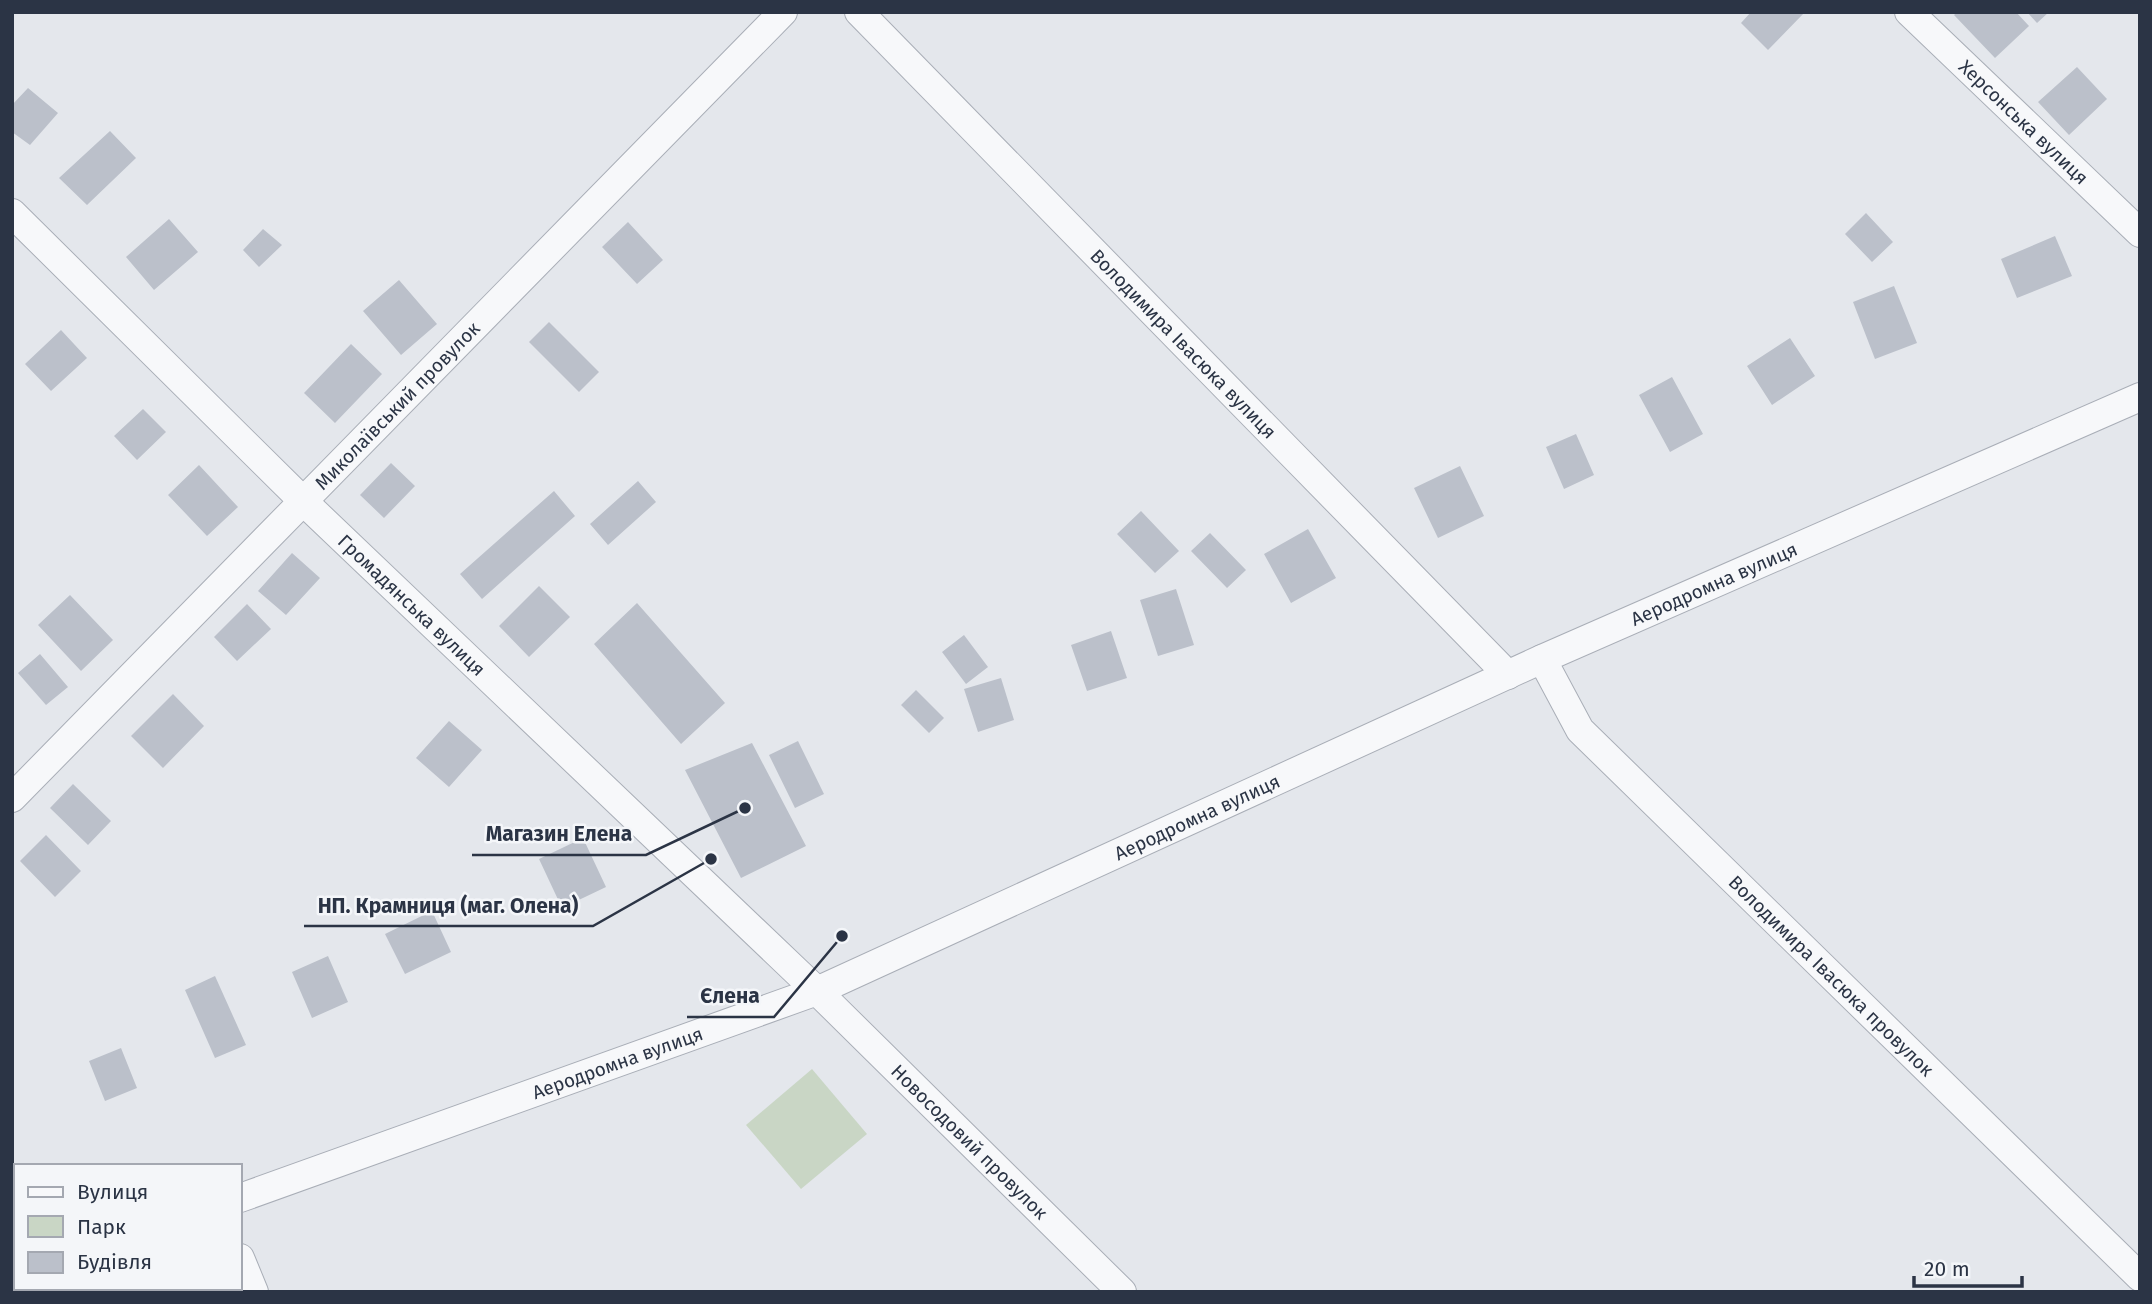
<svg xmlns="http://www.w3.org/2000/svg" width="2152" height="1304" viewBox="0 0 2152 1304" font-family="'Fira Sans',sans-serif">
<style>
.green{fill:#c9d6c5}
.building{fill:#bbc0ca}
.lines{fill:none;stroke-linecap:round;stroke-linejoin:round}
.street-casing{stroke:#a9aeb7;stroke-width:30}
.street{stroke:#f7f8fa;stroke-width:28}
.labels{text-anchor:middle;stroke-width:5;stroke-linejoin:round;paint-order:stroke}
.street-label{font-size:19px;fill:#2b3445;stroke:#f4f6f9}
.leader{fill:none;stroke:#2b3445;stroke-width:2.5}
.callout-dot{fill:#2b3445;stroke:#f4f6f9;stroke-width:2.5}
.callout-label{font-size:21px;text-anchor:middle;font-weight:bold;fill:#2b3445;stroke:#f4f6f9;stroke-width:5;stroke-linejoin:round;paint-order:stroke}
</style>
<rect width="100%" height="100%" fill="#e4e7ec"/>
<path class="green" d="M812,1069l55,65 -66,55 -55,-64z"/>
<path class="building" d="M1751,12h54l-37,38 -27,-27z
M1957,12h59l13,14 -34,32 -41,-43z
M2027,12h22l-12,11z
M2077,67l30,32 -38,36 -31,-33z
M28,88l30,25 -28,32 -18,-13v-27z
M110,131l26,27 -49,47 -28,-27z
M1866,213l27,29 -21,20 -27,-28z
M169,219l29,33 -44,38 -28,-33z
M628,222l35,38 -26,24 -35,-37z
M263,229l19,16 -23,22 -16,-17z
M2055,236l17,40 -55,22 -16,-39z
M399,280l38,44 -36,31 -38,-44z
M1894,286l23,57 -42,16 -22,-57z
M549,322l50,50 -20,20 -50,-50z
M61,330l26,28 -36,33 -26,-27z
M1790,338l25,38 -43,29 -25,-39z
M351,344l31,30 -47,49 -31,-30z
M1672,377l31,57 -33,18 -31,-57z
M143,409l23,23 -29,28 -23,-24z
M1576,434l18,41 -30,14 -18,-42z
M391,463l24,23 -31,32 -24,-23z
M199,465l39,42 -31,29 -39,-41z
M1460,466l24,50 -46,22 -24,-50z
M638,481l18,21 -48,43 -18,-21z
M554,491l21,25 -93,83 -22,-25z
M1141,511l38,40 -24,22 -38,-39z
M1308,529l28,49 -45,25 -27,-49z
M1210,533l36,37 -19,18 -36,-37z
M292,553l28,25 -34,37 -28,-24z
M539,586l31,31 -41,40 -30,-31z
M1176,589l18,56 -36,11 -18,-56z
M70,595l43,45 -32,31 -43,-46z
M637,603l88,100 -44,41 -87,-100z
M247,604l24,25 -34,32 -23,-24z
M1111,631l16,47 -40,13 -16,-46z
M964,635l24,32 -22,17 -24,-32z
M40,654l28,33 -22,18 -28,-32z
M1001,678l13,42 -36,12 -14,-43z
M916,690l28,28 -15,15 -28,-28z
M173,694l31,32 -41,42 -32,-32z
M449,721l33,29 -33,37 -33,-29z
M798,741l26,53 -29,14 -26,-53z
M752,743l54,103 -65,32 -56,-108z
M73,784l38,37 -23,24 -38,-37z
M46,835l35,36 -26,26 -35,-36z
M583,838l23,49 -44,21 -23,-49z
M432,911l19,41 -46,22 -20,-40z
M328,956l20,46 -36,16 -20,-46z
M215,976l31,69 -31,13 -30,-68z
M121,1048l16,40 -32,13 -16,-40z"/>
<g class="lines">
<defs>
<g id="street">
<path id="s1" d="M859,12l649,663"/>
<path id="s2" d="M1909,12l231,221"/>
<path id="s3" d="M12,213l292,289 513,489 305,301"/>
<path id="s4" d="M1542,659l38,71 560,547"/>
<path id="s5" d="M12,798l771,-786"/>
<path id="s6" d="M240,1198l577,-207 725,-332 598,-262"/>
<path d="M240,1258l14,34"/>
<path d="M12,1289l4,-2"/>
</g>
</defs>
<use href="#street" class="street-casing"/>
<use href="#street" class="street"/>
</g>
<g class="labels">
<g class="street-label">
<text dy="7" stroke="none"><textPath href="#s2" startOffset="159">Херсонська вулиця</textPath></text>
<text dy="7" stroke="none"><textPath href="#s1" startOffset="464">Володимира Івасюка вулиця</textPath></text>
<text dy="7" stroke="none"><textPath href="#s5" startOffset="550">Миколаївський провулок</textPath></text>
<text dy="7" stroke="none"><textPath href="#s6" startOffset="1598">Аеродромна вулиця</textPath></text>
<text dy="7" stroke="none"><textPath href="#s3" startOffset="560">Громадянська вулиця</textPath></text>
<text dy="7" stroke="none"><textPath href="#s6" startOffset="1031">Аеродромна вулиця</textPath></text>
<text dy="7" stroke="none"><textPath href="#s4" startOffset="432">Володимира Івасюка провулок</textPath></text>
<text dy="7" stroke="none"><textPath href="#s6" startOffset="401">Аеродромна вулиця</textPath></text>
<text dy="7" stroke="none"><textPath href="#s3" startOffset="1334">Новосодовий провулок</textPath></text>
</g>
</g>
<path class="leader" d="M745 808L646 855H472M711 859L593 926H304M842 936L774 1017H687"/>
<g class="callout-dot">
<circle cx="745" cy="808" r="7"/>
<circle cx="711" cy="859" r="7"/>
<circle cx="842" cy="936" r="7"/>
</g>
<g class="callout-label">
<text x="559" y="841">Магазин Елена</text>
<text x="448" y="913">НП. Крамниця (маг. Олена)</text>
<text x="730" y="1003">Єлена</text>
</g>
<rect width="2152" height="1304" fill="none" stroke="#2b3445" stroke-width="28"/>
<rect x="14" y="1164" width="228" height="126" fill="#f4f6f9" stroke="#a4a8b1" stroke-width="2"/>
<rect x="28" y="1187" width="35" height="10" fill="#f7f8fa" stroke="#a4a8b1" stroke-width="2"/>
<text x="77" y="1199" font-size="21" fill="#2b3445">Вулиця</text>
<rect x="28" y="1216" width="35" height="21" fill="#c9d6c5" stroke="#a4a8b1" stroke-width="2"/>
<text x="77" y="1234" font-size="21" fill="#2b3445">Парк</text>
<rect x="28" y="1252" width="35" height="21" fill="#bbc0ca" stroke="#a4a8b1" stroke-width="2"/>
<text x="77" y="1269" font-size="21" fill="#2b3445">Будівля</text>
<path d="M1914 1276v10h108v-10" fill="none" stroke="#2b3445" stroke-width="3.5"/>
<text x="1924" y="1276" font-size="21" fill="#2b3445" stroke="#f4f6f9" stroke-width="5" paint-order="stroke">20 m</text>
</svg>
